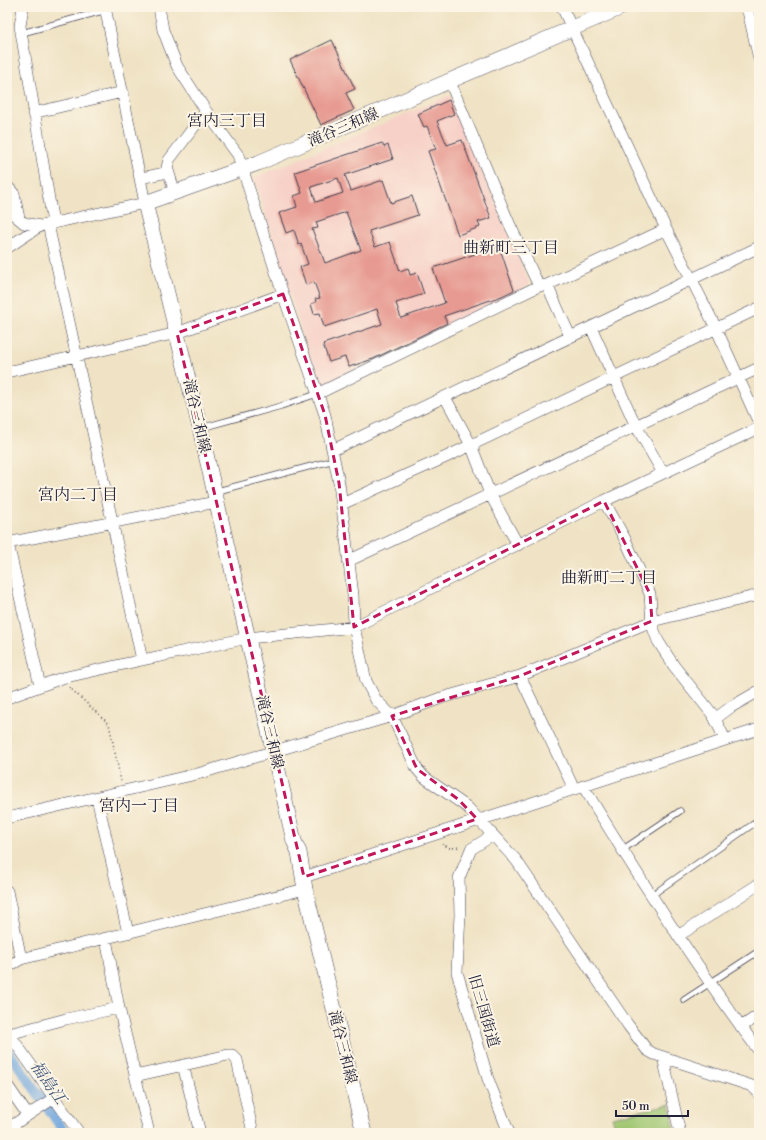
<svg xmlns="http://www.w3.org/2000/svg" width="766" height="1140" viewBox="0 0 766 1140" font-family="'Libre Bodoni','Noto Serif JP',serif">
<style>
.built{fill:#f7d1c8}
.green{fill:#a1c772;stroke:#627456}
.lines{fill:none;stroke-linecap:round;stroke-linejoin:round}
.canal{stroke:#6fa6dd;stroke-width:10}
.building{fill:#e79a91;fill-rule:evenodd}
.lane-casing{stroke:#413f50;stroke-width:7}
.street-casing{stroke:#413f50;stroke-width:12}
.secondary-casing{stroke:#413f50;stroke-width:16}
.path{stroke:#413f50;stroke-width:1.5;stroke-dasharray:1 3;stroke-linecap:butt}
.lane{stroke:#fff;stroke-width:5.5}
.street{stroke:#fff;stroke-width:11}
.secondary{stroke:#fff;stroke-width:15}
.marked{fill:none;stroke:#c2185b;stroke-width:3;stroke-dasharray:8 5;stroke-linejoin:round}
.labels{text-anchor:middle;stroke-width:4;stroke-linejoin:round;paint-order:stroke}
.street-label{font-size:15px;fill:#22223b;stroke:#fcf5e5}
.neighbourhood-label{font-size:16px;fill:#22223b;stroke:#fcf5e5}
.water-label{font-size:16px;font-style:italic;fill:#41577c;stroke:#fcf5e5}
</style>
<rect width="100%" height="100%" fill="#fcf5e5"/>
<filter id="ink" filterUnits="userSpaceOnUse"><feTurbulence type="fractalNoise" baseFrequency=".025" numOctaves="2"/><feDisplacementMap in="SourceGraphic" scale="8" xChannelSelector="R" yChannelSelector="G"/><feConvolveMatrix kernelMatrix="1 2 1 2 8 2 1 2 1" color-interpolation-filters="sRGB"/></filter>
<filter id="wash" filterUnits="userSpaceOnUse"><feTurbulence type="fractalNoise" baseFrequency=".012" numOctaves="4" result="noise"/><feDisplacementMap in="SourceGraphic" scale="16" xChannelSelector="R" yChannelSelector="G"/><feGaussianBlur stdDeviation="0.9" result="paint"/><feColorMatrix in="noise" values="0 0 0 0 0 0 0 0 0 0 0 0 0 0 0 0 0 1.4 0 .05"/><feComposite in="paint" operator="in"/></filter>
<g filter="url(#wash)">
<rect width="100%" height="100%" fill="#f0e3c5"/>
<path class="built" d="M450,95l80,190 -211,103 -65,-210z"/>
<path class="green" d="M670,1104l5,29h-58l-5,-16z"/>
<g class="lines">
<path class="canal" d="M7,1049l58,84"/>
</g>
<g id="blocks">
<path class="building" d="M332,40l23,49 -9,4 8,17 -33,15 -31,-65z
M449,100l5,14 -17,7 10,24 15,-5 29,78 -13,4 2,5 -22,8 -30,-84 8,-2 -9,-23 -3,1 -6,-13z
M382,143l2,4 4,-2 5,14 -48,16 6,16 32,-11 8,23 21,-7 6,19 -49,16 6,16 15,-5 10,29 8,-3 2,7 7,-2 7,21 -28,9 5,15 44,-15 -12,-35 66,-22 15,44 -12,6 -58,20 3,7 -74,36 -24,8 -4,-10 -16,5 -6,-18 59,-20 -5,-15 -53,18 -4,-14 -6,1 -3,-10 5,-2 -1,-3 5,-1 -6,-16 -8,3 -6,-18 8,-3 -7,-20 -2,1 -5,-15 -8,3 -7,-20 18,-6 -3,-11 8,-3 -7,-21zM338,178l5,15 -27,9 -5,-15zM346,212l15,38 -36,13 -13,-34 6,-1 -2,-6z"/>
</g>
</g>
<g filter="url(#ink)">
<use href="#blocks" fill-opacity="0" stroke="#413f50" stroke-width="1"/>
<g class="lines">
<defs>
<path id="lane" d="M22,33l84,-23
M201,428l80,-22 36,-12
M214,492l120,-32
M622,850l58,-39
M652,895l107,-75
M684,1000l75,-49"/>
<path id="street" d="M23,7l-3,19 33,197
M159,7l4,23 14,36 29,45 32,44 45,139 42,121 14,68 14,112 1,32 12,54 10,19 16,16 25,53 7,8 43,30 49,53 112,165 19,25 7,4 98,32 7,7
M562,7l104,222 50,99 43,95
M747,7l12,52
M450,82l59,141 30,63
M33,113l90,-21
M141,178l27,-6
M7,186l7,8 5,24
M175,193l-8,-26 2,-7 37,-49
M7,209l17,14 16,3
M48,224l94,436
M7,248l33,-22 105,-23 -40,-196
M547,285l23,51
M591,327l44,97 28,49
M7,372l170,-39 106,-39
M317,394l222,-108 8,-1 119,-56
M445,397l26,48 19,49 28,51
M333,450l426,-203
M604,501l21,38 25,55 2,31 6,16 16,25 39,49 12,24
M342,504l104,-47 313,-149
M7,539l33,147
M7,543l209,-41
M348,561l411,-193
M520,676l54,113
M7,698l55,-20 80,-18 106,-22 106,-11 250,-126 155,-73
M715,719l16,-12 28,-16
M583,786c55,91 113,180 176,265
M97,798l31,135
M7,818l194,-45 191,-57 49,-18 79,-22 132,-55 107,-26
M493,835l-22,14 -12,29 1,37 -3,57 31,107 21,54
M304,877l455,-148
M7,891l14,68
M678,936l81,-52
M106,939l13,69 30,125
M7,967l14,-8 284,-70
M741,1027l18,-12
M7,1031l72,102
M9,1034l57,-15 53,-11
M663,1057l17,76
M183,1065l17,68
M135,1076l93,-21h4l5,5 16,73
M7,1085l20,29
M7,1129l47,-31"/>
<path id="secondary" d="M364,1133l-59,-244 -6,-37 -5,-11 -94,-413 -55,-225 113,-40 364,-156"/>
</defs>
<use href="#lane" class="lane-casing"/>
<use href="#street" class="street-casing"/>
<use href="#secondary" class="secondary-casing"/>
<path class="path" d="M7,171l5,6
M69,687l40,37 12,57
M442,844l8,4 11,-1"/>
<use href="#lane" class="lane"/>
<use href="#street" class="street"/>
<use href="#secondary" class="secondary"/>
</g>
</g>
<path class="marked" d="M283,294l42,121 14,68 15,144 250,-126 46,93 2,27 -132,55 -128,40 25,53 42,31 18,19 -173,58 -127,-544z"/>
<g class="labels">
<g class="street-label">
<text transform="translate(343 127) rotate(-23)" y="5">滝谷三和線</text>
<text transform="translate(197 416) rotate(77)" y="5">滝谷三和線</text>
<text transform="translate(270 732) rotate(77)" y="5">滝谷三和線</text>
<text transform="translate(484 1011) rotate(74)" y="5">旧三国街道</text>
<text transform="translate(343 1047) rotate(76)" y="5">滝谷三和線</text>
</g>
<g class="neighbourhood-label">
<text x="227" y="126">宮内三丁目</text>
<text x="511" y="253">曲新町三丁目</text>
<text x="78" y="500">宮内二丁目</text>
<text x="609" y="583">曲新町二丁目</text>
<text x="139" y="811">宮内一丁目</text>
</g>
<g class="water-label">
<text transform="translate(49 1082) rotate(55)" y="6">福島江</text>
</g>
</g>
<rect width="766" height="1140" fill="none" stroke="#fcf5e5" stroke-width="24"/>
<path d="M616 1110v6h72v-6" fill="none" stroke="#22223b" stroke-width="2"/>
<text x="622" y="1110" font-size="12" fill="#22223b" stroke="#fcf5e5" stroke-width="3" paint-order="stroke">50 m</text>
</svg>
